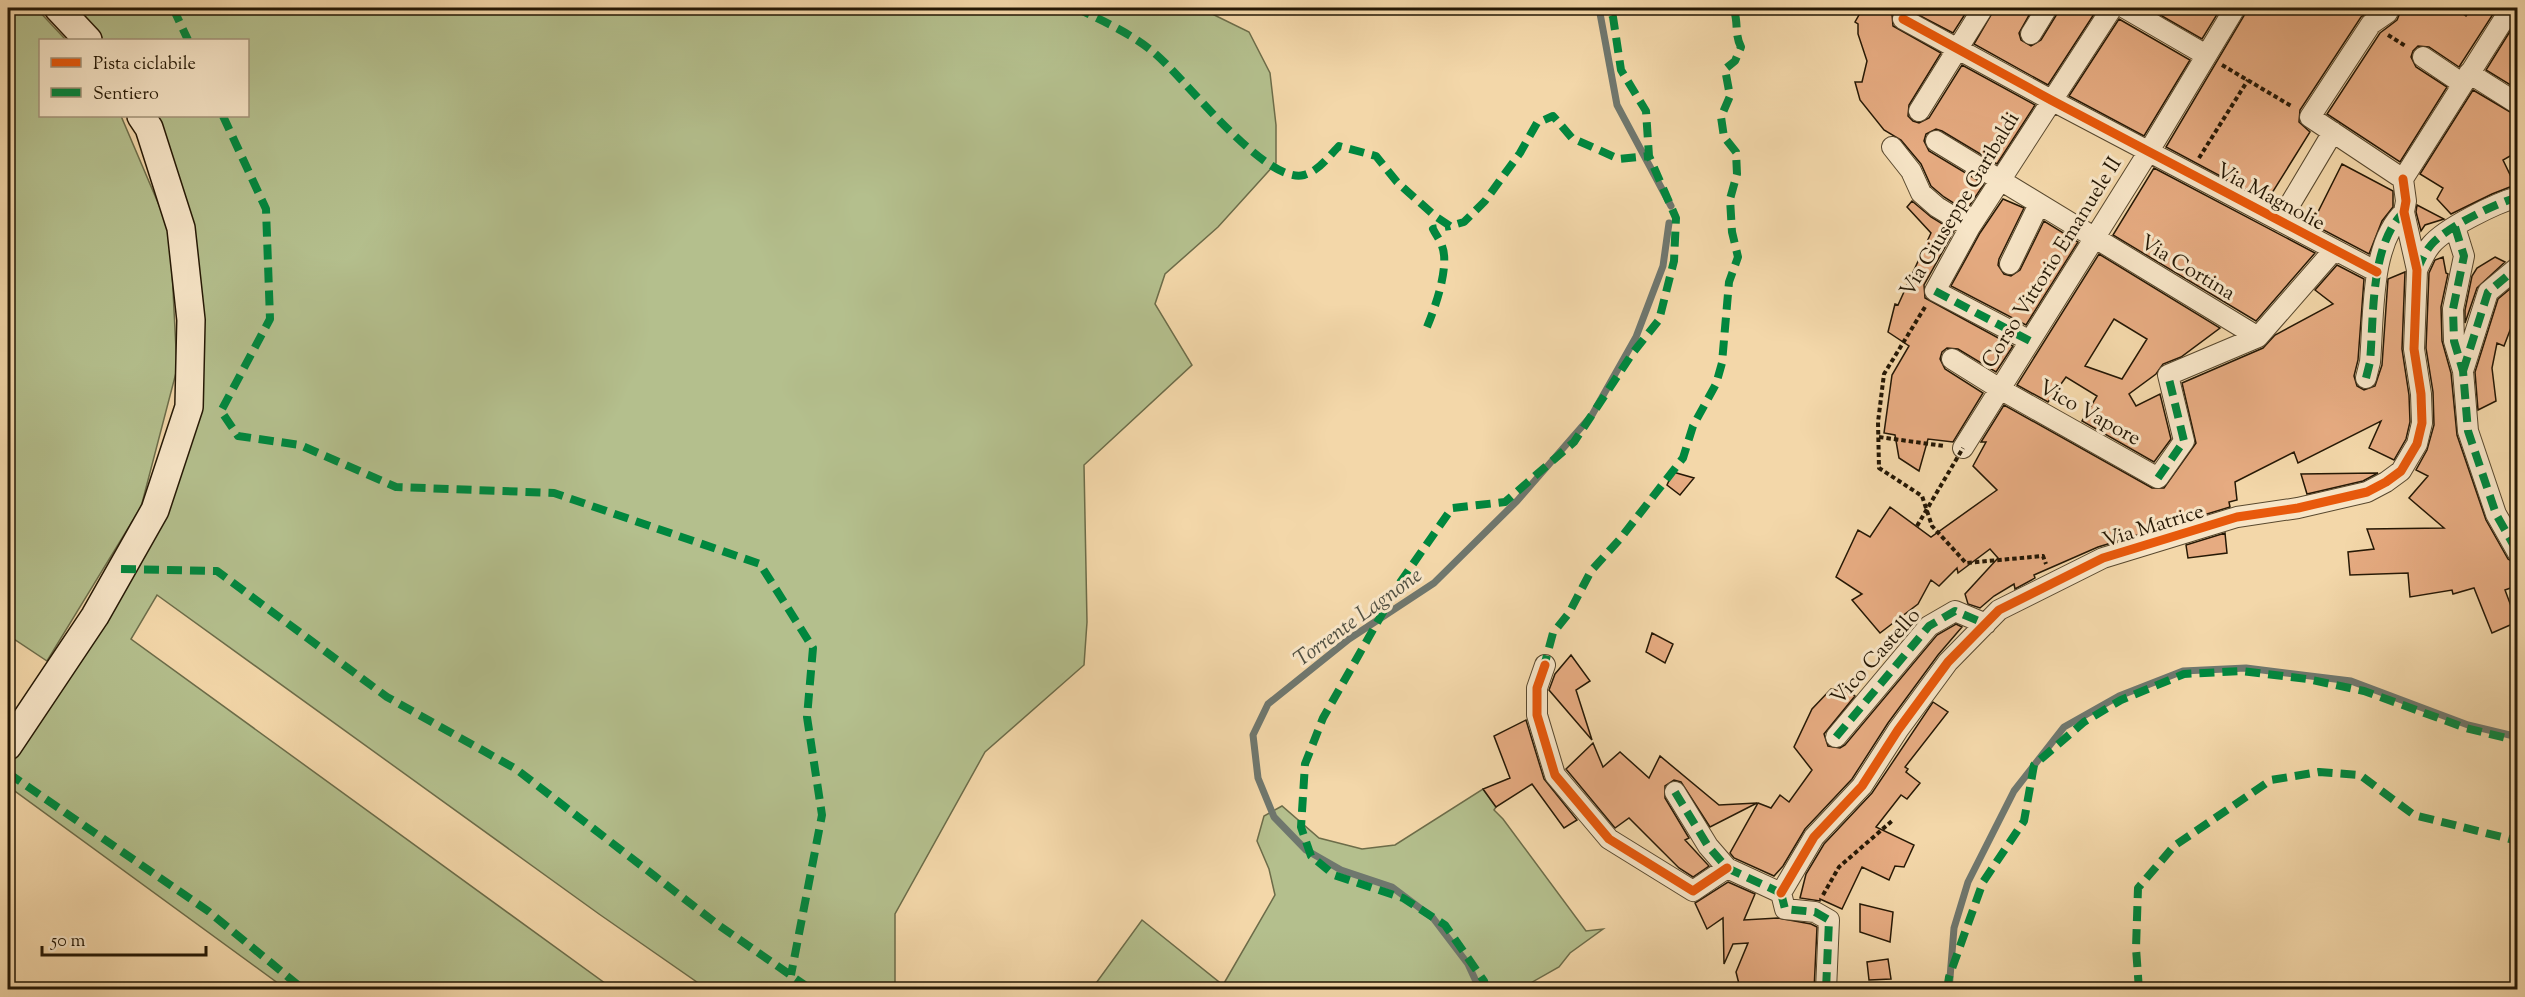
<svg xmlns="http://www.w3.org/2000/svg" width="2525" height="997" viewBox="0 0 2525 997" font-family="'Sorts Mill Goudy',serif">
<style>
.green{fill:#b4bf8d;stroke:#6c6c49;stroke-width:1.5}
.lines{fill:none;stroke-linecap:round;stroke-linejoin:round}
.stream{stroke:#6f776e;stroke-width:7}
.building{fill:#e6ab81;stroke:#251805;stroke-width:1.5;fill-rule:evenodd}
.street-casing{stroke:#58482e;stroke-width:22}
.secondary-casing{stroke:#251805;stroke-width:30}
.path{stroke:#251805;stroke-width:4;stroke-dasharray:4.5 3;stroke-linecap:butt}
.street{stroke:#f7e5c7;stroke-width:20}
.secondary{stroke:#f7e5c7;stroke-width:27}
.path-bridge{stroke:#251805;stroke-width:4;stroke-dasharray:4.5 3;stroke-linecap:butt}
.quiet{stroke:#00873e;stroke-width:8;stroke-dasharray:15 8;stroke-linecap:butt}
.cycleway-casing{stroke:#f7e5c7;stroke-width:13}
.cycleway{stroke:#e8590c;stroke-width:9}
.labels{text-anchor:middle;stroke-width:6;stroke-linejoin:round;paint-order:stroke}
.street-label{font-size:21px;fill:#251805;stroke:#f7e5c7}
.water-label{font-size:22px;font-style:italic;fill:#505042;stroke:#f7e5c7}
</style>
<rect width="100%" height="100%" fill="#f3d7a9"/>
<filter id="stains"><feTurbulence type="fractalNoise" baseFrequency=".00333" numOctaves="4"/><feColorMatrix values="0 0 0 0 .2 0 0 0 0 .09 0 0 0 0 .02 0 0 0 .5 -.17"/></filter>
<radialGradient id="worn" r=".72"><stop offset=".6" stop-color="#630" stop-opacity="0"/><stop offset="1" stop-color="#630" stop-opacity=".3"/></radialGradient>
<path class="green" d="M8,8h28l30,32h-26v76h81l49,115 7,138 -36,138 -94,154 -39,-26z
M76,8h1098l23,6 5,-5 47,23 21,41 6,52v38l-58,64 -53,47 -10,30 37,61 -108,100 3,157 -3,43 -99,87 -90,162v75h-188l-108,-75 -442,-319 -26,44 482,350h-327l-278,-203v-22l108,-163 84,-233 -50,-252h98v-76h-145z
M1483,789l13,18 -2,3 9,9 83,112 17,-2 -33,24 -11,14 -39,22 -429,1 51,-70 81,65 52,-90 -6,-26 -12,-28 7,-25 18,-10 37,32 43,11 33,-4z"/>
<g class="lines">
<path class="stream" d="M1599,8l18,97 54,101
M1480,990l-12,-26 -35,-46 -41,-31 -51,-17 -35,-20 -32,-33 -16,-39 -5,-43 15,-31 81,-65 85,-56 83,-82 75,-86 44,-78 27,-71 6,-43
M1949,990l5,-62 14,-46 46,-91 50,-64 55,-31 64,-25 63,-3 105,13 117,44 50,12"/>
</g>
<path class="building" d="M1863,8h38l-9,6 1,12 48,27 -32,52 -1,11 5,5 6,2 10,-5 33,-53 73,40 -38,59 -55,-33 -6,-2 -10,5 -2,7 5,10 55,33 -18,27 -22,-14 -13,-11 -10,-22 -20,-24 -17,-10 -24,-30 -5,-18h7l5,-21 -9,-27v-10l-3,-2z
M1905,8h64l-16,25z
M1995,8h38l-14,25 2,7 10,6 10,-6 16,-26 2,-6h39l-50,77 -74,-41z
M2148,8h73l-19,31z
M2247,8h127l-13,9 -61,93 -1,12 11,10 -43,69 -101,-54 79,-133z
M2402,8h53l11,8 6,-8h25l-38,59 -30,-20 -11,-1 -5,5 -2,6 5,10 31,20 -47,75 -73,-48 53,-81 17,-13z
M2119,19l71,41 -46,76 -75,-40z
M2517,20v69l-31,-19z
M2473,90l44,26v36l-14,8 12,25 -23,9 -41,20 -14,-15 6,-11 -23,-14z
M2342,164l51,27v16l-11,14 -13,33 -57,-30z
M2154,168l161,85 -59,68 -143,-86z
M2003,199l21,9 -25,51 -1,6 6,9 7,2 9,-6 24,-49 34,21 -52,83 -75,-39 29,-53z
M1912,201l19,16 23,14 -30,54 1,13 88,48 -17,26 -38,-23 -11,-1 -5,4 -2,7 5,10 38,24 -30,49 -25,-3 -9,32 -20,-13 -4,-23 -11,-2 8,-58 17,-29 -21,-14 7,-28 3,1 33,-72 -24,-26z
M2417,205l27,14 -19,6 -4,6 -5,-19z
M2099,254l121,74 -39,29 -18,7 -7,10 -27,20 7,12 24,-12 11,45 -17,23 -72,-41 15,-25 -31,-19 -18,25 -31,-17zM2114,319l33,20 -25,40 -37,-13z
M2443,257l3,16 2,1 -7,33 1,34 9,32 6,62 29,85 22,39 9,6 -5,6 4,15 -11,4 12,32 -25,11 -18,-45 -21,6 -1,-4 -42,7 -2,-24 -58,2 -2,-23 26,-3 -7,-20 77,-1 -35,-30 19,-22 -12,-6 11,-20 7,-25 -1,-33 -7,-44 3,-75 6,-13z
M2495,257l10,5 -28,26 -12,35v-13l7,-34 5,-8z
M2337,265l27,14 -6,81 -4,16 3,10 7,4 11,-4 7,-21 6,-86 17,-7 -3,77 7,46 1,27 -4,17 -12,21 -25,-12 12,-27 -83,42 -4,-11 -59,30 2,18 -8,2 1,5 -132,40 -64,28 1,3 -20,11 -1,-5 -20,12 -14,12 -12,-4 -3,-10 33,-36 -8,-9 -32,24 -1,-5 -18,18 -8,-6 -13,24 -38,29 -28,-33 10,-6 -26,-17 22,-47 12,7 20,-30 41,30 66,-47 -24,-24 13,-24h-5l23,-37 148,83h12l32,-45 -14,-60 81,-35 12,-13 58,-31 -18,-14z
M2517,283v29l-13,34 -7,-3 -5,25 4,33 -18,9 -3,-38 23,-73z
M1673,472l21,6 -14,17 -13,-10z
M2378,473l-15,8 -56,13 -6,-20z
M2225,533l2,20 -39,5 -2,-13z
M1956,624l6,3 -24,28 -50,68 -36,56 -47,50 -22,37 -9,10 -40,-18 -4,-5 28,-50 13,5 9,-13 9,7 23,-32 -18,-23 18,-38 19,-20 19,3 5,4 -31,38 4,12 12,2 5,-3 92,-110z
M1652,633l21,11 -8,19 -19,-11z
M1571,655l19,26 -14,9 16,50 -43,-50 6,-16z
M1933,702l15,10 -43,55 3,2 -2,3 14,11 -13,16 -6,-4 -25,32 38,18 -10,22 -9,-1 -6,14 -27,-13 -20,42 -22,-10v2l-20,-3 6,-24 18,-30 48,-51z
M1526,720l18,59 33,41 -13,8 -32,-44 -36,23 -13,-18 27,-11 -16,-42z
M1593,743l10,24 17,-15 29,26 11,-22 59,49 38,-2 -47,24 -29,-45 -7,-2 -9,6v12l24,40 -4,2 24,26 -16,11 -14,-9 -50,-50 -14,10 -49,-59z
M1728,882l27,12 -11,26 34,-2 33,6 6,3 -3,63h-49l-1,-6 -16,4 -9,-4 -3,-12 12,-29 -15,1 -9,20 -1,-46 -16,11 -12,-26z
M1860,904l33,8 -3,30 -30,-10z
M1888,959l3,20 -22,1 -2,-18z"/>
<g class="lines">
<defs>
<path id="street" d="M2125,8l81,47
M2390,8l-3,5 -16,11 -61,93 93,62
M1903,19l148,81 326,172
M2031,34l16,-26
M2423,57l40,27
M2469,73l49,31
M1919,111l64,-103
M1936,141l322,196
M1892,147l19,24 10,22 16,14 33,20
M2403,179l108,-171
M2280,221l53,-89
M2455,227l9,29 -11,53 1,32 9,30 5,60 28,83 22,39
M2010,264l29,-60
M2417,270c4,-8 8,-18 14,-25 14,-17 65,-42 87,-48
M2030,341l-95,-50 35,-64 142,-219
M1952,359l48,30 158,89 26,-37 -16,-66 90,-38 76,-87
M2463,371l25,-79 30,-25
M2366,378l4,-16c4,-46 0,-118 34,-150
M1963,448l186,-297 86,-143
M1545,665l-8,23v27l18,60 54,64 84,52 34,-23
M1836,737l93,-111 26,-15 31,13
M1675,792l33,54 19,22 54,25
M1781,893l33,-56 48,-51 36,-56 50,-68 51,-52 104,-52 134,-41 61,-9 69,-16 19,-10 15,-11 16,-27 5,-21 -1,-29 -7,-45 3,-79 -13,-58 2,-11 -3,-22
M1781,893l4,16 30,3 14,8 -3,70"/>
<path id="secondary" d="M58,8l30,32
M8,746l87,-130 60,-106 34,-103 2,-87 -10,-92 -32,-100 -8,-12"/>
</defs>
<use href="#street" class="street-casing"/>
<use href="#secondary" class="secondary-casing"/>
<path class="path" d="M2344,8l9,5
M2388,35l19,12
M2222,65l71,42
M2199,158l49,-78
M1925,307l-41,67 -6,48 1,46 43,28 10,30 34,37 77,-7 3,8
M1879,437l65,9
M1823,895l16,-28 54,-47"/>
<use href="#street" class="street"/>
<use href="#secondary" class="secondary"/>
<path class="path-bridge" d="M1917,526l46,-78"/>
<path class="quiet" d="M173,8l15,32
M1076,8c25,12 54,25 76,43 30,23 112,134 152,124 15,-4 25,-19 35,-29l37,10 21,26 38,34 15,10 14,-4 21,-21 35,-48 17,-30 16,-7 19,22 47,21 30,-3
M223,116l43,93 4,110 -49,92 17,25 62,9 96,42 158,6 206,71 53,84 -6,69 15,98 -31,160
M2455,227l9,29 -11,53 1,32 9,30 5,60 28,83 22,39
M2417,270c4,-8 8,-18 14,-25 14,-17 65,-42 87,-48
M1935,291l95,50
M1427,327c8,-19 23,-61 15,-81 -2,-6 -6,-11 -9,-17l17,-3
M2463,371l25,-79 30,-25
M2366,378l4,-16c4,-46 0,-118 34,-150
M2158,478l26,-37 -16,-66
M121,569l96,2 170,126 129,72 201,155 95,66
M1543,670l10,-37 16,-20 22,-42 29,-32 63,-81 10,-32 23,-42 6,-21 7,-81 9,-25 -6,-25 -2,-33 7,-25 -1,-22 -12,-15 -3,-20 9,-21 -5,-27 10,-8 6,-14c-7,-13 -2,-26 -8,-39
M1836,737l93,-111 26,-15 31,13
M8,773l200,138 96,79
M1675,792l33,54 19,22 54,25
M1781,893l4,16 30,3 14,8 -3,70
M1487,990l-3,-9 -39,-56 -42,-27 -69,-23 -23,-19 -10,-29 4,-63 18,-46 76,-134 53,-76 53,-6 69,-60 58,-88 27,-34 15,-59 2,-43 -27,-62 -3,-45 -25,-41 -8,-53 -4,-9
M1947,990l2,-13 34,-95 41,-61 10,-56 50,-43 37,-22 63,-26 58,-3 65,8 57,12 102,37 52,13
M2139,990l-3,-42 2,-60 36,-42 97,-66 48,-8 41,3 54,40 104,26"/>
<defs>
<path id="cycleway" d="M1903,19l148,81 326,172
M1545,665l-8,23v27l18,60 54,64 84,52 34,-23
M1781,893l33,-56 48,-51 36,-56 50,-68 51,-52 104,-52 134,-41 61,-9 69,-16 19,-10 15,-11 16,-27 5,-21 -1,-29 -7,-45 3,-79 -13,-58 2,-11 -3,-22"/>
</defs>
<use href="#cycleway" class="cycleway-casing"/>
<use href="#cycleway" class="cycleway"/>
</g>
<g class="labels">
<g class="street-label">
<text transform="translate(2271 196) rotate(28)" y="7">Via Magnolie</text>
<text transform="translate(1959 204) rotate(-59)" y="7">Via Giuseppe Garibaldi</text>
<text transform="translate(2051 262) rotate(-58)" y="7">Corso Vittorio Emanuele II</text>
<text transform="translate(2188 267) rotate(31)" y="7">Via Cortina</text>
<text transform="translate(2090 412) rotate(29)" y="7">Vico Vapore</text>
<text transform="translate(2153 525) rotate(-17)" y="7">Via Matrice</text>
<text transform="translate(1875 656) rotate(-48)" y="7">Vico Castello</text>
</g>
<g class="water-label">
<text transform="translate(1357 616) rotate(-36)" y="8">Torrente Lagnone</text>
</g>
</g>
<rect width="2525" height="997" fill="none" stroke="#f3d7a9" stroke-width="30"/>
<rect x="9" y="9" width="2507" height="979" fill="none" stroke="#251805" stroke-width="3"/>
<rect x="15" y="15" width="2495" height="967" fill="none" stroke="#251805" stroke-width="1.5"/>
<rect x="39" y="39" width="210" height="78" fill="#f7e5c7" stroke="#a39379" stroke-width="1.5"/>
<rect x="51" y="58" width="30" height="9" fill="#e8590c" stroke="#a39379" stroke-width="1.5"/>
<text x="93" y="69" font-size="18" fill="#251805">Pista ciclabile</text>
<rect x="51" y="88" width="30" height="9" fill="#00873e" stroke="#a39379" stroke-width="1.5"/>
<text x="93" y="99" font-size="18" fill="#251805">Sentiero</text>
<path d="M42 946v9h164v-9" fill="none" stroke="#251805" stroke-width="3"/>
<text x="51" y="946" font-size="18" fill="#251805" stroke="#f7e5c7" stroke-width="4.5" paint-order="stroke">50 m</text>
<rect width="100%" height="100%" filter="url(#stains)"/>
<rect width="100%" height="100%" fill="url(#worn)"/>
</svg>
